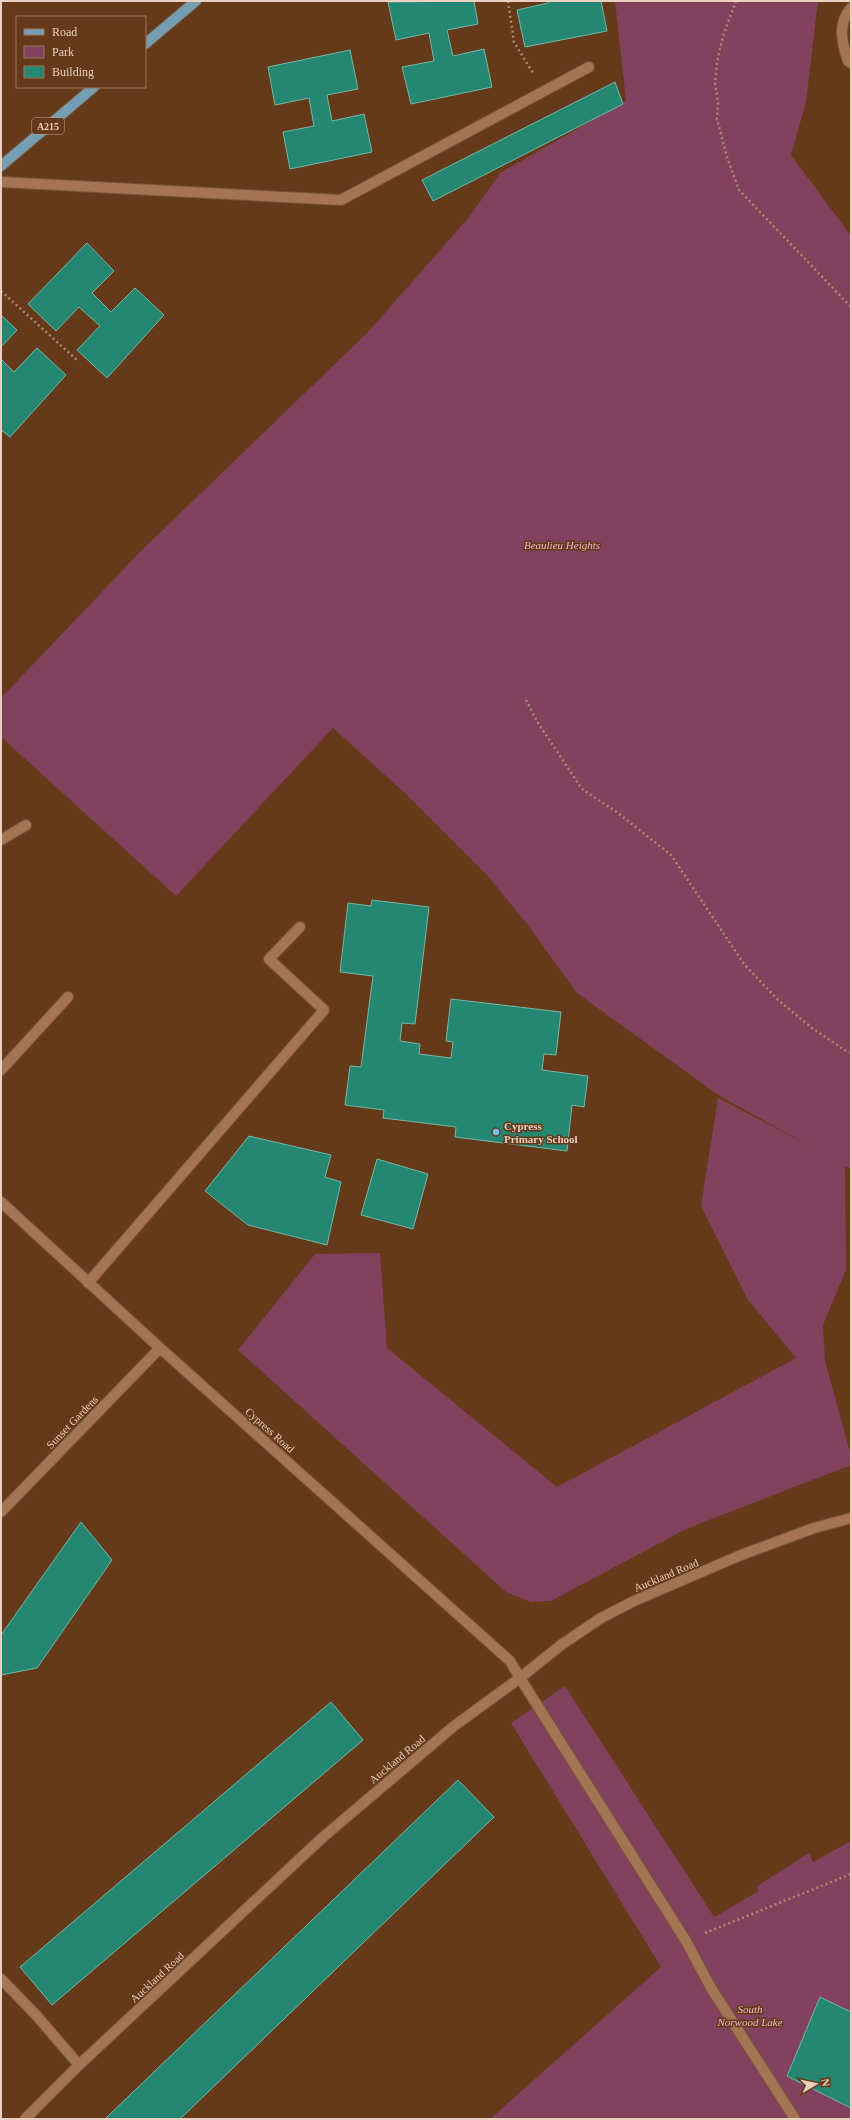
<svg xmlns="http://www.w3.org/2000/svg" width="852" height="2120" viewBox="0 0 852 2120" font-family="Georgia,serif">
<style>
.green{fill:#82415c}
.building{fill:#258671;stroke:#74b9a7}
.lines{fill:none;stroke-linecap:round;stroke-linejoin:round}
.lane-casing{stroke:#785539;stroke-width:12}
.street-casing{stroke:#785539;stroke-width:12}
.primary-casing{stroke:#785539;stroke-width:12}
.path{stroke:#ad8b74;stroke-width:2.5;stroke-dasharray:2 3;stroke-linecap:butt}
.lane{stroke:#a47454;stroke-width:10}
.street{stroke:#a47454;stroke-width:10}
.primary{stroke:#769eb2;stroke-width:10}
.poi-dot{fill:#6dc2f3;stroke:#643a1a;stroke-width:1.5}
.labels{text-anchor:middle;stroke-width:3;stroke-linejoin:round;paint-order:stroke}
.shield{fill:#643a1a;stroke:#c2a38e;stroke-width:1}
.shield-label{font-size:10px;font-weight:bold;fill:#ebd0bf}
.park-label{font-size:11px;font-style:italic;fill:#f3b7cd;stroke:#643a1a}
.poi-label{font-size:11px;font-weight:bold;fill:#ebd0bf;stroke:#643a1a;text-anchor:start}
.street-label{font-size:11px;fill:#ebd0bf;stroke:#643a1a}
</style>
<rect width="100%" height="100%" fill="#643a1a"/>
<path class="green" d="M615,1h203l-12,101 -15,53 60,81v932l-6,-2 1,104 -23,55 2,36 26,95v9l-165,64 -135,72 -20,1 -25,-10 -268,-242 77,-96 65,-1 7,95 170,139 239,-129 -48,-58 -47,-94 17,-108 90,47 -90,-50 -141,-102 -53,-73 -38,-46 -79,-79 -74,-67 -157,168 -175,-159v-39l139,-146 228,-220 102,-116 30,-43 126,-72z
M565,1686l149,231 45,-26 -2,-5 52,-33 4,9 38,-21v278h-361l171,-152 -150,-244z"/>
<path class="building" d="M474,1l4,23 -31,6 6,26 31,-7 8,38 -81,17 -9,-37 32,-6 -5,-28 -33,7 -8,-38z
M548,1h53l6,30 -82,16 -8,-37 31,-7z
M350,50l8,39 -31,6 5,26 32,-7 8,38 -82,17 -7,-37 31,-6 -5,-28 -34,7 -7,-38z
M615,82l8,22 -190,97 -11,-21z
M87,243l27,28 -22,22 19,19 24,-24 29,27 -57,63 -30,-28 23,-24 -21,-19 -23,24 -28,-27z
M1,315l16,15 -16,17z
M37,348l29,27 -56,62 -9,-7v-71l13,13z
M372,900l57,7 -14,117 -13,-1 -2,18 20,3 -1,10 32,4 2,-16 -7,-1 5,-42 110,13 -5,43 -12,-1 -2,16 46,6 -4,31 -12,-2 -5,46 -112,-14 1,-10 -73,-9 1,-8 -39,-5 5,-39 11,1 12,-91 -33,-4 8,-69 23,3z
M249,1136l82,19 -6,22 16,5 -14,63 -79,-20 -43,-34z
M377,1159l51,15 -15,55 -52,-14z
M81,1522l31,38 -75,108 -36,7v-40z
M331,1702l32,38 -311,265 -32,-38z
M458,1780l36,37 -314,302h-75z
M820,1997l31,15v96l-64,-32z"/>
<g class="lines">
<defs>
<path id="lane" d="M1,840l25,-15
M1,1070l67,-73
M88,1283l236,-273 -55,-51 31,-32
M520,1678l166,263 25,47 84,131
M1,1979l35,36 43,50"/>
<path id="street" d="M851,8c-14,16 -9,35 -3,53l3,2
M1,182l340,18 248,-133
M1,1202l159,146 350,313 10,17
M1,1512l159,-164
M25,2119l54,-54 243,-227 132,-112 66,-48 41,-33 40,-27 33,-17 107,-46 73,-27 37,-10"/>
<path id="primary" d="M145,44l51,-43
M1,166l93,-79"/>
</defs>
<use href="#lane" class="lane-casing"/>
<use href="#street" class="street-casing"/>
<use href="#primary" class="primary-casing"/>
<path class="path" d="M508,1l6,41 19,31
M736,1l-13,35 -6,26 -2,21 3,20 -1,16 10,38 12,33 112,117
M1,291l77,70
M526,700l12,23 44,66 36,24 53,42 73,109 33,35 35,29 37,25
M705,1933l146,-59"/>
<use href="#lane" class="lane"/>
<use href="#street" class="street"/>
<use href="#primary" class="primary"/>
</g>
<circle class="poi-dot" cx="496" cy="1132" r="4"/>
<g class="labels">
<rect class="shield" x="32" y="118" width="32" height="16" rx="3"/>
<g class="shield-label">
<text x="48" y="130">A215</text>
</g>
<g class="park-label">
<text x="562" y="549">Beaulieu Heights</text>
<text x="750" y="2013">South<tspan x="750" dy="13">Norwood Lake</tspan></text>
</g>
<g class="poi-label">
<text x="504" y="1130">Cypress<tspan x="504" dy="13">Primary School</tspan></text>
</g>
<g class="street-label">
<text transform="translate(72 1422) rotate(-46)" y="4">Sunset Gardens</text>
<text transform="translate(270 1430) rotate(42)" y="4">Cypress Road</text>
<text transform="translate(666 1575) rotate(-23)" y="4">Auckland Road</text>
<text transform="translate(397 1759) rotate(-40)" y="4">Auckland Road</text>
<text transform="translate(157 1977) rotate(-43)" y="4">Auckland Road</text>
</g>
</g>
<rect width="852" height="2120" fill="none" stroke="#ebd0bf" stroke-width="4"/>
<rect x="16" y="16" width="130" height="72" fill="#643a1a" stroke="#9a765c"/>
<rect x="24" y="29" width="20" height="6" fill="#769eb2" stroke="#9a765c"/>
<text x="52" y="36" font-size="12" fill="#ebd0bf">Road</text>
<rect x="24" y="46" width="20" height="12" fill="#82415c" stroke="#9a765c"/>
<text x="52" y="56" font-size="12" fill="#ebd0bf">Park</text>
<rect x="24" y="66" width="20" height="12" fill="#258671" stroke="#9a765c"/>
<text x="52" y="76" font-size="12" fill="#ebd0bf">Building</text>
<g transform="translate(816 2084) rotate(81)" stroke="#643a1a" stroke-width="3" paint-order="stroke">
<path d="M0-3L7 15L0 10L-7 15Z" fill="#ebd0bf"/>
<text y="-6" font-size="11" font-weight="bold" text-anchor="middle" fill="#ebd0bf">N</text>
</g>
</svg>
